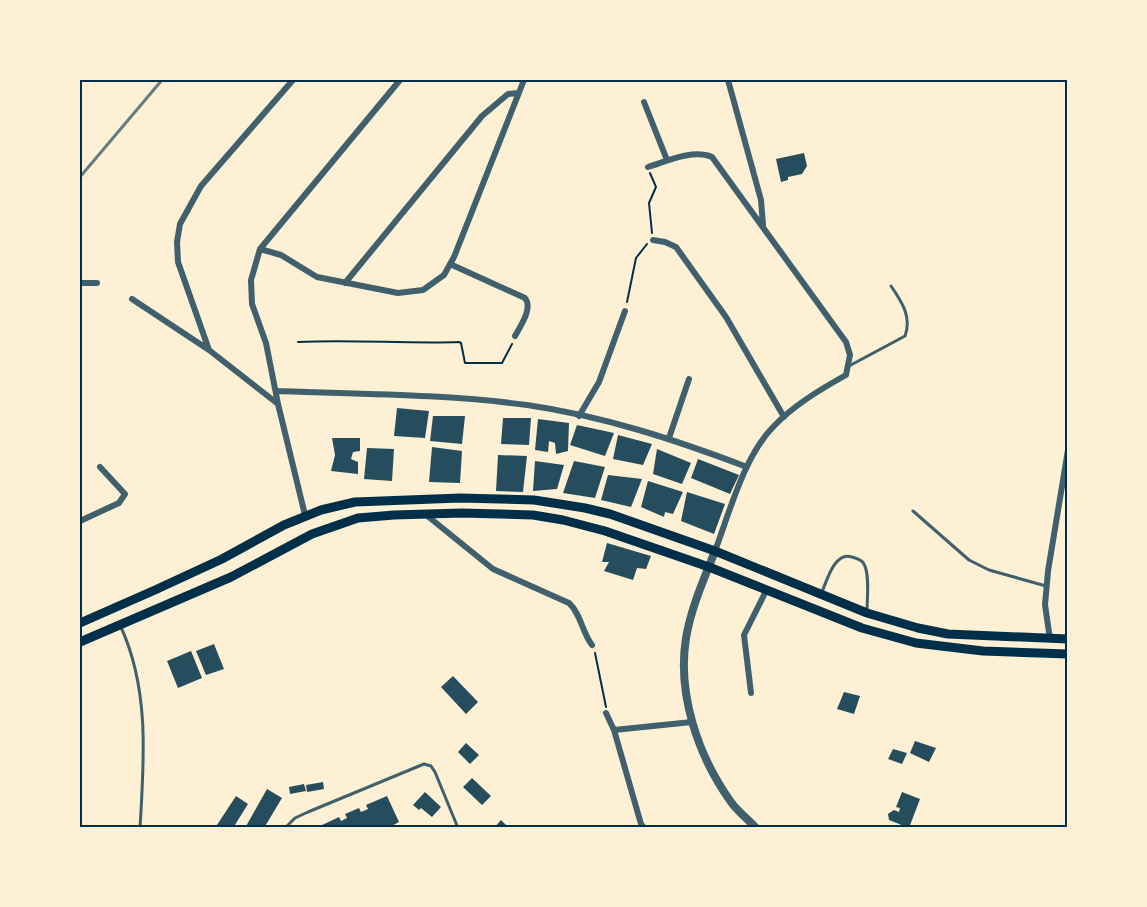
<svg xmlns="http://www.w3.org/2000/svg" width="1147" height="907" viewBox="0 0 1147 907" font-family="Arial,sans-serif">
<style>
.building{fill:#264d5e}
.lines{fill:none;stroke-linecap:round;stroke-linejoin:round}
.path{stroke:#003049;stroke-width:2}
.service{stroke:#3f606c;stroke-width:3}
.minor{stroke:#3f606c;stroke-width:6}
.tertiary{stroke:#3f606c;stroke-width:8}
.secondary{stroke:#003049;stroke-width:9}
.rail{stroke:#657d81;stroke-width:3}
.neatline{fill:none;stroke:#003049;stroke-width:2}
</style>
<rect width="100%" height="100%" fill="#fdf0d5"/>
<path class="building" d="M804,153l3,13 -5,8 -14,3v3l-7,2 -5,-23z
M397,408l32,3 -4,27 -31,-2z
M433,416h32l-3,28 -32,-3z
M503,418h28l-2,27 -28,-1z
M538,419l31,4 -1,28 -12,3 -1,-11 -6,-2 -1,11 -13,-2z
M577,425l37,8 -9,23 -35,-11z
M618,435l34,9 -9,21 -30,-6z
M332,438h28v13l-7,1 -2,7 7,3v12l-27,-3 4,-16z
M432,447l30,4 -2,32 -31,-1z
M367,448l27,1 -2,32 -28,-2z
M657,449l34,14 -9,21 -29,-10z
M498,455l29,1 -4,36 -27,-1z
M698,459l41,16 -9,19 -39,-16z
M535,461l29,4 -7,24 -24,2z
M574,461l31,6 -10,31 -32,-5z
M608,475l34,4 -11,28 -30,-7z
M648,481l35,11 -10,22 -8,-2 -1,5 -23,-10z
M687,492l38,12 -11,30 -33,-13z
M607,543l44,13 -5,13 -9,-1 -4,12 -29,-9 5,-9h-7z
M214,644l10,25 -18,6 -10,-24z
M191,651l11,27 -24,10 -11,-27z
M453,676l25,26 -12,12 -25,-27z
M844,692l16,4 -6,18 -17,-5z
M915,741l21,7 -7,14 -19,-9z
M466,743l13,12 -9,9 -12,-12z
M893,749l14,4 -5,11 -14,-5z
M472,778l19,18 -9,9 -19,-18z
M323,782l1,7 -17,3 -1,-7z
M304,784l2,7 -16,3 -1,-7z
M267,789l15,9 -18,30h-19z
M425,792l16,15 -9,10 -11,-9 -2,2 -6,-5z
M902,792l18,7 -11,29 -20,-8 -1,-6 6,-4 5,2 1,-4 -4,-1z
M236,796l12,8 -15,24h-18z
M387,796l12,26 -11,6h-68v-2l19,-9 2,4 6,-3 -2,-4 14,-6 2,4 7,-3 -2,-4z
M501,820l8,8h-15z"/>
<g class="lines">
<path class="path" d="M650,173l6,14 -7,16 3,30
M627,302l9,-44 11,-14
M298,342c53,-3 107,2 161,0l2,1 4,20h37l10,-19
M595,653l11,54"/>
<path class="service" d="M849,366l56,-30c7,-19 -3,-34 -14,-50
M913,511l56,49 20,10 57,16
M822,592c5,-12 13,-41 30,-35 4,1 10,3 12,7 6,10 3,36 3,47
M120,625c30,64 24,135 20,203
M285,828l10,-10 13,-6 116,-48 7,2 4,6 23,56"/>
<path class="minor" d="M728,80l33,120 2,25
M644,102l23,58
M648,167c19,-6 45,-18 64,-10l134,185 4,13 -4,20c-25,14 -52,30 -72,51 -30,30 -44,85 -59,125
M653,240l12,2 11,5 50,70 58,100
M260,249l21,6 36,22 81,16 25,-3 21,-15 10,-18 70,-177
M450,264l75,34c8,10 -4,27 -10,38
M80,283h17
M345,283l137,-167 26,-22 10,-1
M132,299l77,51 69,54
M209,350l-31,-88 -1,-20 3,-18 21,-38 92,-106
M277,391c83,3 168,3 250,14 76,11 149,35 220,62
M579,416l20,-34 26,-71
M669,438l20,-59
M425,514l68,55 76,34c12,11 13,29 23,42
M305,515l-27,-111 -12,-61 -14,-39 -1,-24 9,-31 140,-169
M80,521l39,-18 6,-9 -25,-27
M1050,639l-5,-34 3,-34 20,-121
M751,693l-7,-58 22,-44
M606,713l8,17 78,-8
M614,730l27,94 3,4"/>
<path class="tertiary" d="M715,551c-11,28 -24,57 -29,87 -9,56 12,118 45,164 6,9 17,17 25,26"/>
<path class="secondary" d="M80,623l75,-33 67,-31 62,-34 37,-15 34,-8 105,-4 74,2 51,8 25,6 105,37 152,62 51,15 30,6 120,5
M80,642l151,-65 81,-43 46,-16 36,-3 68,-2 71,2 30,5 42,11 104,36 153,61 54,15 67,8 85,3"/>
<path class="rail" d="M80,177l82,-97"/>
</g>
<rect width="1147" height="907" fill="none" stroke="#fdf0d5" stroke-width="162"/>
<rect x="81" y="81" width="985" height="745" class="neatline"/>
</svg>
